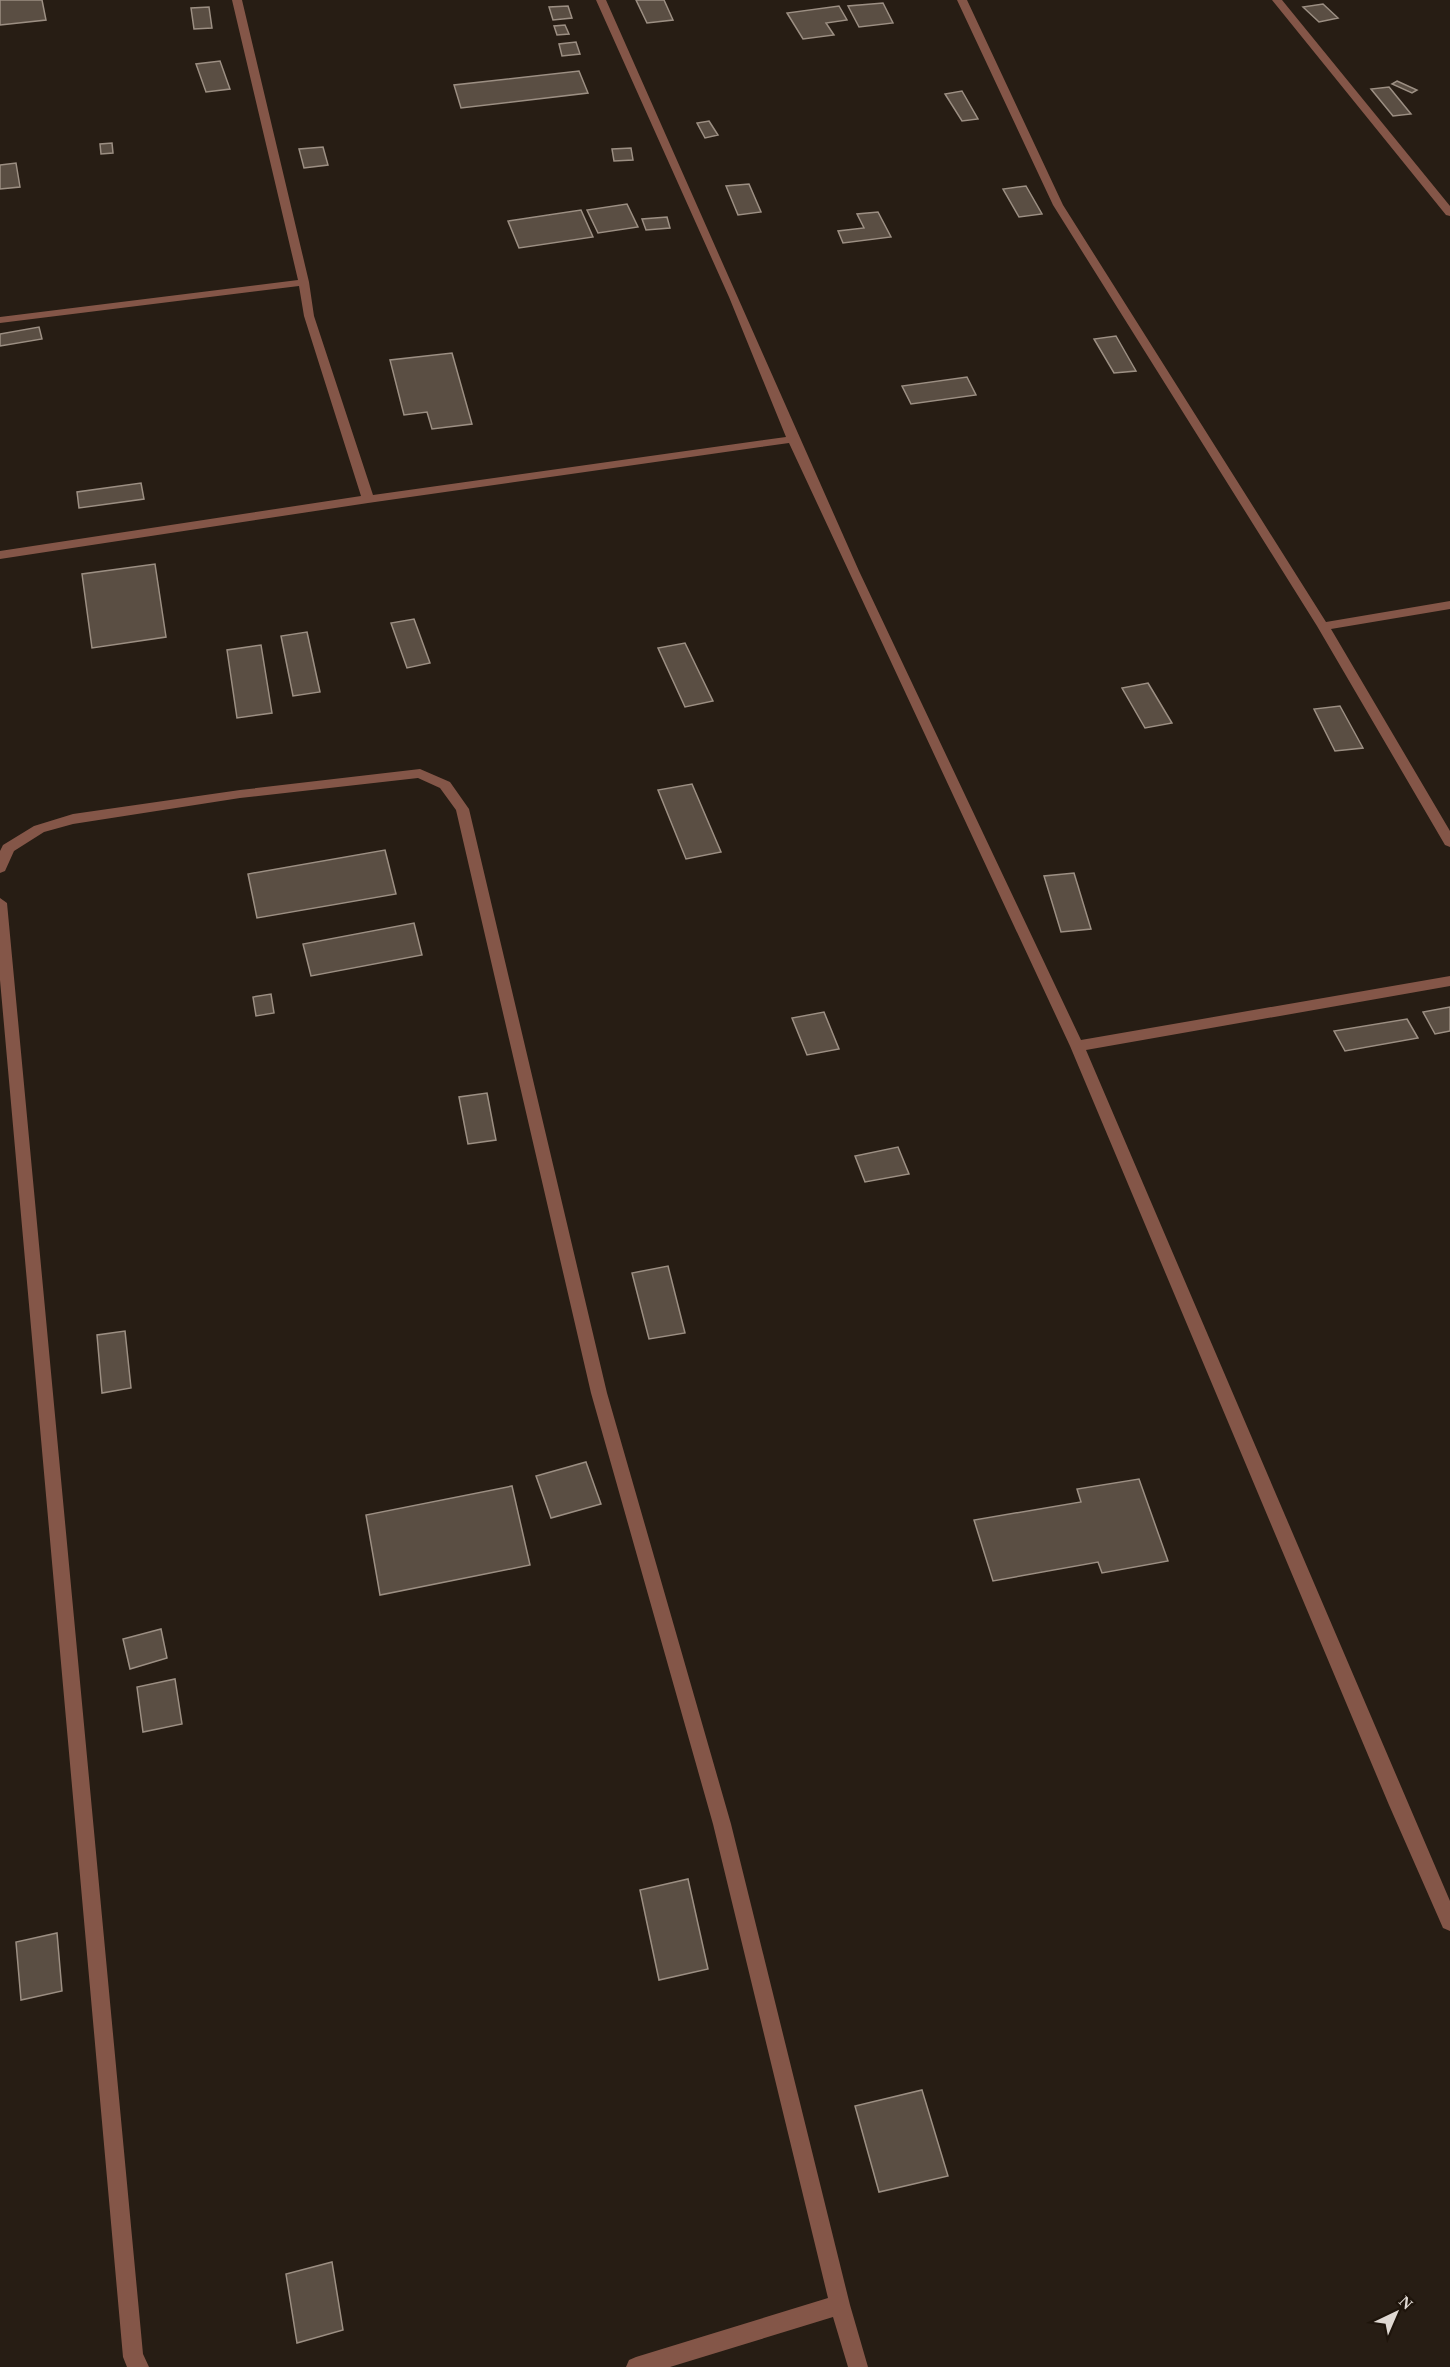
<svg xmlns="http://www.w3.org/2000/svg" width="1450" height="2367" viewBox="0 0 1450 2367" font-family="Georgia,serif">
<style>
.building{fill:#5a4e43;stroke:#9c8f83;stroke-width:1.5}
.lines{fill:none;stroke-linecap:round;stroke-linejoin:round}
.street{fill:#845648;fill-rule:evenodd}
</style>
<rect width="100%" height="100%" fill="#271d14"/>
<path class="building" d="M0,0h42l4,20 -46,5z
M636,0h28l9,20 -26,3z
M883,3l10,20 -34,4 -11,-21z
M1323,4l15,14 -19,4 -16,-15z
M568,6l4,12 -19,2 -4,-13z
M839,6l8,14 -21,3 8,12 -31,4 -16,-26z
M209,7l3,21 -18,1 -3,-21z
M565,25l4,9 -12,1 -3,-9z
M576,42l4,12 -18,2 -3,-12z
M220,61l10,28 -24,3 -10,-28z
M579,71l9,22 -127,15 -7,-23z
M1397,81l20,9 -5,3 -20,-9z
M1389,87l22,27 -18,2 -22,-27z
M962,91l16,28 -16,2 -17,-27z
M709,121l9,14 -13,3 -8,-15z
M112,143l1,10 -12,1 -1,-10z
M323,147l5,18 -24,3 -5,-19z
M631,148l2,12 -19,1 -2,-12z
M16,163l4,24 -20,2v-24z
M749,184l12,28 -23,3 -12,-29z
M1026,186l16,28 -23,3 -16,-28z
M627,204l11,23 -40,6 -11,-23z
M581,210l12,27 -74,11 -11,-27z
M878,212l13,25 -48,6 -5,-12 26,-3 -7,-14z
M667,217l3,11 -24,2 -4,-11z
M39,327l3,12 -42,7v-12z
M1116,336l20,35 -22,2 -20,-34z
M452,353l20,71 -40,5 -5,-17 -23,3 -14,-55z
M967,377l9,18 -65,9 -9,-18z
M141,483l3,16 -65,9 -2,-16z
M155,564l11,73 -74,11 -10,-74z
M414,619l16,44 -23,5 -16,-45z
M307,632l13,60 -27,4 -12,-60z
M685,643l28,58 -28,6 -27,-59z
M261,645l11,68 -35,5 -10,-68z
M1148,683l24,40 -27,5 -23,-40z
M1340,706l23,42 -28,3 -21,-42z
M692,784l29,68 -35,7 -28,-69z
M385,850l11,44 -139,24 -9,-44z
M1074,873l17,56 -30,3 -17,-56z
M414,923l8,32 -111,21 -8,-32z
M271,994l3,19 -18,3 -3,-19z
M1450,1007v24l-15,3 -12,-22z
M824,1012l15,37 -32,6 -15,-37z
M1407,1019l11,19 -73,13 -11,-20z
M487,1093l9,47 -28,4 -9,-47z
M898,1147l11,27 -44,8 -10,-26z
M668,1266l17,67 -36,6 -17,-66z
M125,1331l6,57 -29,5 -5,-58z
M586,1462l15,42 -50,14 -15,-42z
M1139,1479l29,82 -66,12 -4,-11 -105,19 -19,-61 107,-18 -4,-13z
M512,1486l18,79 -150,30 -14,-80z
M161,1629l6,29 -37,11 -7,-30z
M175,1679l7,45 -39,8 -6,-45z
M688,1879l20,90 -49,11 -19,-90z
M57,1933l5,58 -41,9 -5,-58z
M922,2090l26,86 -69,16 -24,-86z
M332,2262l11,68 -46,13 -11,-69z"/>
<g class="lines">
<path class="street" d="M232,0h10l67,282 5,34 59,179 413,-58 -57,-140 -133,-297h10l253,571 222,469 369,-64v10l-364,64 364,851v30l-7,-3 -54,-123 -319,-759 -281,-603 -421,60 -368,56v-8l361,-55 -57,-180 -5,-30 -299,37v-6l298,-37z
M957,0h10l96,205 263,417 124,-21v8l-119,20 119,202v16l-5,-2 -128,-219 -264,-421z
M1272,0h10l168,206v10l-4,-1z
M420,769l30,13 19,27 138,584 124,431 119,481 18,62h-20l-15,-50 -163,50h-44l3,-7 7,-3 192,-59 -115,-474 -122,-431 -135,-583 -16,-22 -22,-10 -178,20 -167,26 -29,8 -30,19 -9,20 -5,2v-22l3,-6 31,-19 39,-12 167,-24z
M0,898l7,5 136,1451 6,13h-22l-4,-10 -123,-1377z"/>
</g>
<g transform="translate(1396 2313) rotate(44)" stroke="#1e140b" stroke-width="4.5" paint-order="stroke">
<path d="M0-4.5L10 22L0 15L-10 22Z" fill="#dfd8d2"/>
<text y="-9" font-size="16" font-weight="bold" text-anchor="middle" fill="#dfd8d2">N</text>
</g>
</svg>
